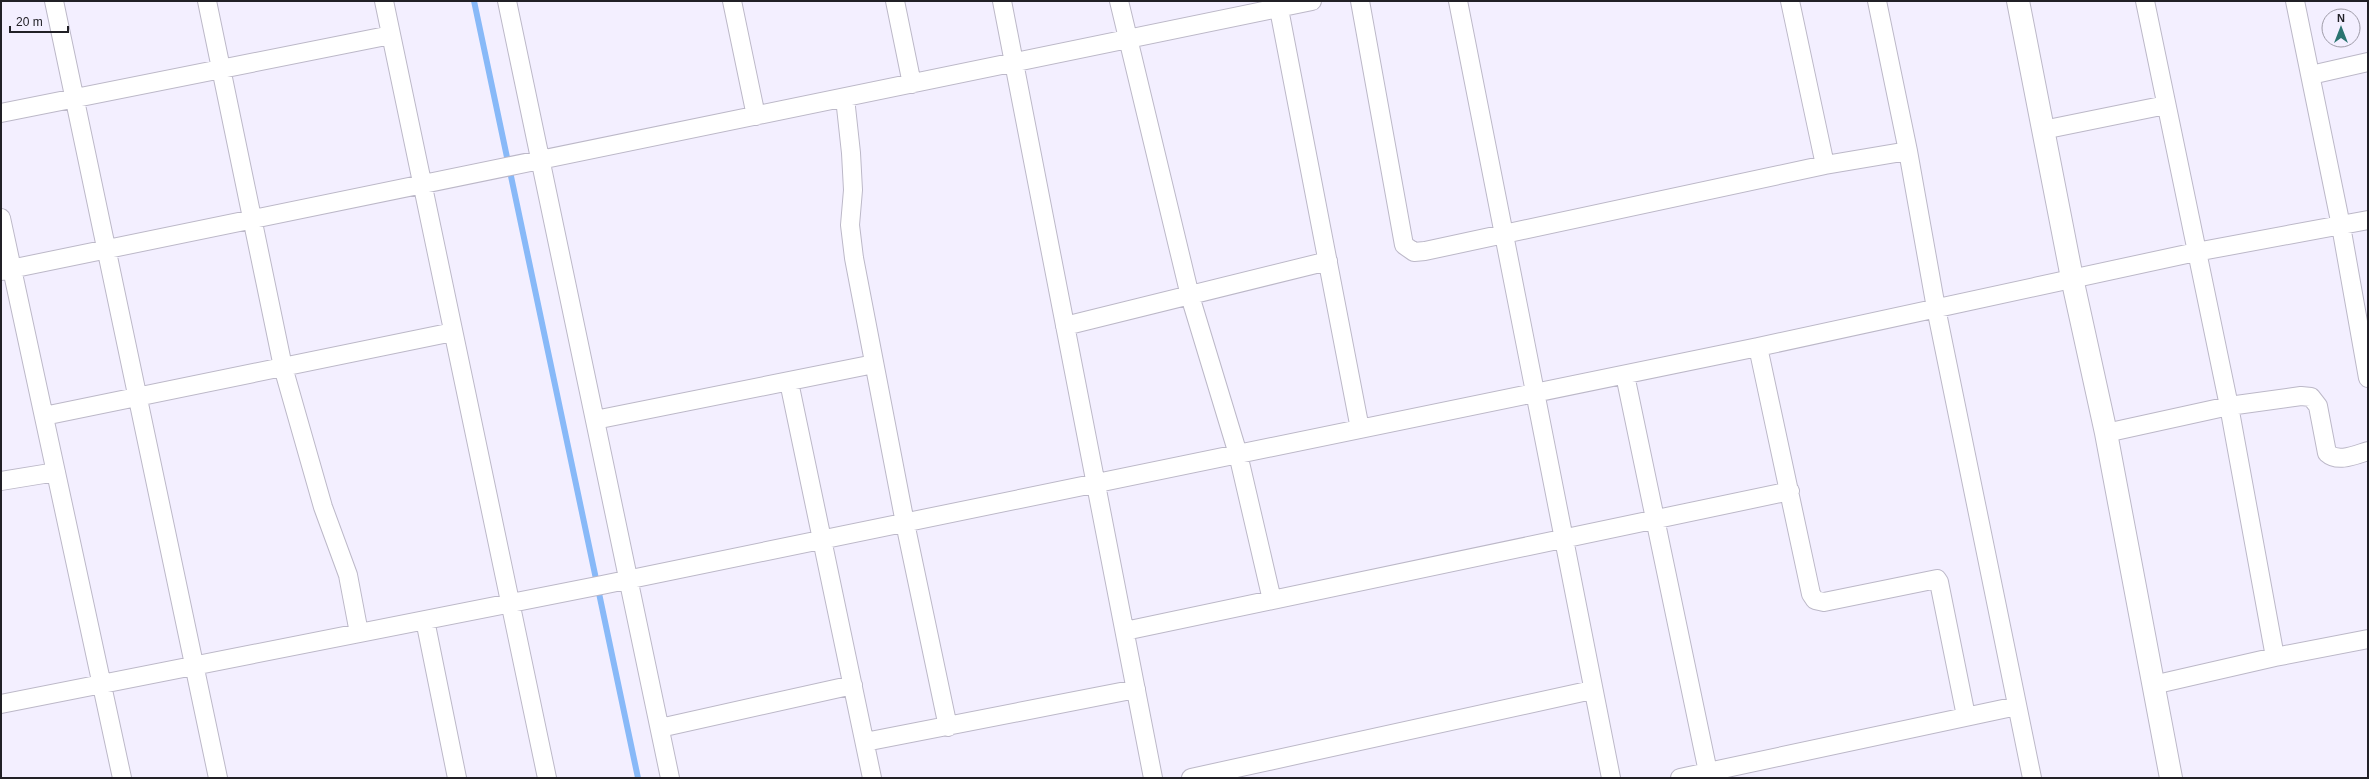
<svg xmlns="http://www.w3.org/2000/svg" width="2369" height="779" viewBox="0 0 2369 779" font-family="Helvetica,sans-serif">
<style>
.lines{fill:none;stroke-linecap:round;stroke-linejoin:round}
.stream{stroke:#88b9f8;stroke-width:6}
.minor-casing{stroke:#bcb8c8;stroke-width:20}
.tertiary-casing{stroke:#bcb8c8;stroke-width:24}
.minor{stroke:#fff;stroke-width:18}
.tertiary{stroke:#fff;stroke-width:22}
</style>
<rect width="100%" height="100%" fill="#f3efff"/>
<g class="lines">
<path class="stream" d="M474,1l164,777"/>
<defs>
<path id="minor" d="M54,1l164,777
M207,1l76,366 40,140 25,68 11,58
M384,1l163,777
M507,1l163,777
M732,1l24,115
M895,1l17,83
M1002,1l151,777
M1119,1l71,295 48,158 34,146
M1360,1l44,244 10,7 11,-1 400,-86 83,-14
M1458,1l153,777
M1790,1l35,164
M1877,1l31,150 28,157 96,470
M2145,1l84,405 46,251
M2295,1l46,225 27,152
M1279,9l81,420
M2311,75l57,-13
M845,98l6,55 2,37 -3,35 4,33 51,265 43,204
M1,113l390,-78
M2043,130l123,-25
M1,218l121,560
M1,271l1311,-270
M1065,326l263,-65
M1758,347l53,247 4,6 9,2 113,-23 2,3 27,134
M1625,375l83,397
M789,382l83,396
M44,416l409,-84
M595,420l279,-56
M2106,433l123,-27 72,-10 10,1 7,9 9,47c11,10 28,2 41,-2
M1,481l55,-9
M425,620l32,158
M1125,631l665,-140
M2153,685l122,-28 93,-18
M1,704l601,-119 1156,-238 438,-95 172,-32
M660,728l193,-43
M865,742l271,-53
M1191,778l401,-88
M1680,778l337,-72"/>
<path id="tertiary" d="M2018,1l54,277 34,155 65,345"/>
</defs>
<use href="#minor" class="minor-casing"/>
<use href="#tertiary" class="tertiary-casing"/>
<use href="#minor" class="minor"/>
<use href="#tertiary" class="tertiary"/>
</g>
<rect width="2369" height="779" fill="none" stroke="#212026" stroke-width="4"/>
<g transform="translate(2341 28)"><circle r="19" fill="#f3efff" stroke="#9f9ca8"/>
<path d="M0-3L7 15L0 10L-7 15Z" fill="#2a7470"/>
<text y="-6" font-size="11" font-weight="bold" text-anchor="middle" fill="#212026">N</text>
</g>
<path d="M10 26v6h58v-6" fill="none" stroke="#212026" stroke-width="2"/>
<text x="16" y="26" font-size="12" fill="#212026" stroke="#f3efff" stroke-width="3" paint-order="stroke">20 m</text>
</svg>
